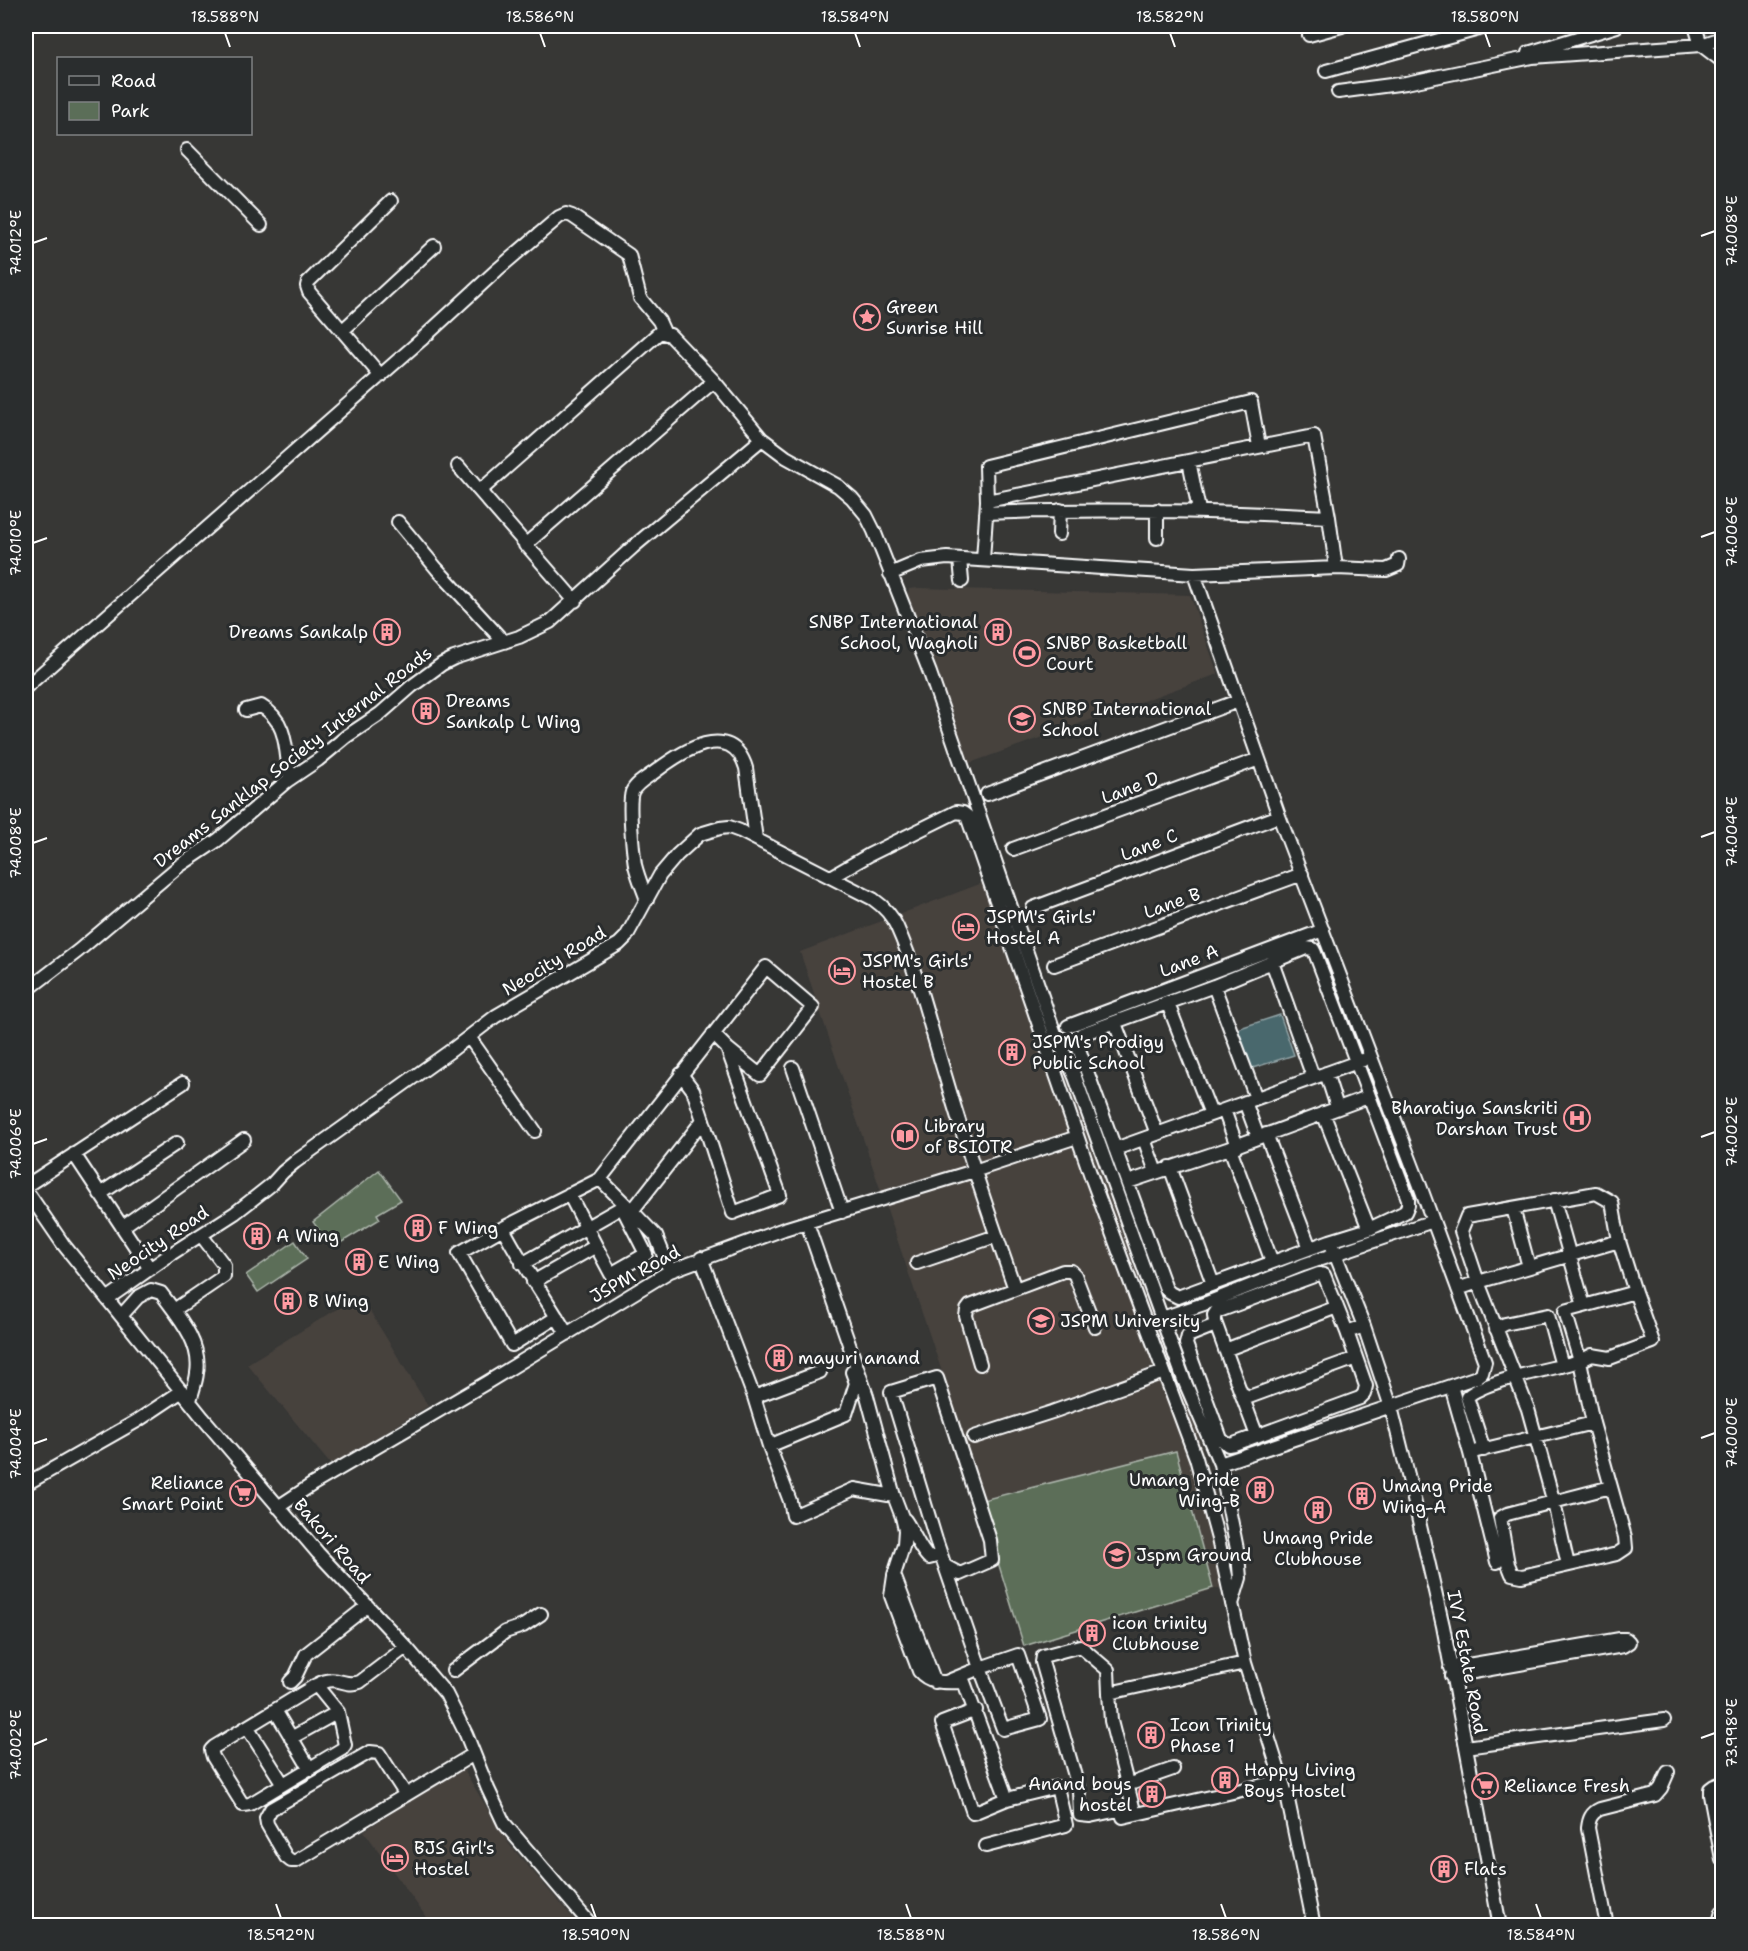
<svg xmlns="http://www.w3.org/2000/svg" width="1748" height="1951" viewBox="0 0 1748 1951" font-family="'Shantell Sans',sans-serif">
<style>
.built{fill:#47423e}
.green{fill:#5b6e58;stroke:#adb6ac;stroke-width:1.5}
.water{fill:#4a686d;stroke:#92a4a7;stroke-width:1.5}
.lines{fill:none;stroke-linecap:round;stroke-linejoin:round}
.minor-casing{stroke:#fff;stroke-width:16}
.minor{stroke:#2a2d2e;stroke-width:12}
.ticks{fill:none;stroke:#fff;stroke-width:2}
.labels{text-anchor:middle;stroke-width:6;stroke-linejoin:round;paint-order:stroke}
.poi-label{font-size:18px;fill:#fff;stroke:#2a2d2e;text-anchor:start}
.street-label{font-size:18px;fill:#fff;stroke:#2a2d2e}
.neatline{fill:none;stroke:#fff;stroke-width:2}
.ticks-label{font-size:15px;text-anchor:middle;fill:#fff}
</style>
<rect width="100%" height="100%" fill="#373735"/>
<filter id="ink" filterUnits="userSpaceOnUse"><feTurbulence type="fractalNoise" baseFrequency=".0167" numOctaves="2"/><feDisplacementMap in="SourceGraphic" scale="12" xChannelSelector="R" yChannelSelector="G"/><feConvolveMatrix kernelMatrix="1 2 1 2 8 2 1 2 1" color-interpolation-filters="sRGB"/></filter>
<g filter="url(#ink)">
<path class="built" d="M918,588l272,7 28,79 -251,90 -61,-164 3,-11z
M993,879l203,548 22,77 13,57 1,23 -209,63 -44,-146 -18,-73 -161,-476z
M360,1295l68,111 -97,59 -84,-101z
M462,1767l47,77 70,81h-147l-68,-94z"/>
<path class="green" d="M379,1170l22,30 -24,14 3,5 -48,29 -19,-26z
M295,1241l12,18 -49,33 -12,-17z
M1176,1451l37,137 -189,58 -45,-145z"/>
<path class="water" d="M1280,1015l14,40 -48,15 -15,-39z"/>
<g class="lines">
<defs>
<path id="minor" d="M1695,26l6,19 21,16
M1309,35l33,-9
M1528,53l89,-27
M1326,71l164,-45
M1338,92l68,-9 126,-26 169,-12 21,-7
M187,150l74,75
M342,331l92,-85
M381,376l-72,-84 -2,-6 1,-4 83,-81
M1189,461l10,49
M458,466l117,135
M480,491l180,-159 10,3 44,46 48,58 24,18 52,29 14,12 14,17 8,16 56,142 124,358 21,46 109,303 36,84 18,90 2,24 -8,26
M987,501l327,-65 15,81 7,51
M986,513c116,-5 228,-2 343,4
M398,522l39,47 67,73
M1059,534l1,-24
M1157,538v-28
M525,545l189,-164
M960,559l2,22
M983,560l4,-59 -1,-35 265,-64 8,44
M890,574l31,-13 26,-3 247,16 142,-6 50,2 12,-5 1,-6
M1194,574l85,242 140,367 66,179 -3,11 -5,4 -257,87
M26,687l395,-347 76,-70 62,-53 7,-3 6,2 57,39 11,43 19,23 5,11
M246,710l15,-4c28,16 24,45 29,73
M987,794l251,-93
M1013,849l246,-90
M831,877l38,-22 87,-43 7,1 4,3 125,363 104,279 22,81 27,124 43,137 26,126
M647,900c-4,-11 -9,-23 -12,-35 -2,-14 -7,-61 -3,-73 4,-9 16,-15 24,-21 25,-19 75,-52 90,-3l10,71
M1033,908l246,-92
M1306,948l7,1 2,4 93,246v6l-3,7 -36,17 -39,12 -152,56 -8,-4 -4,-4 -90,-248 6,-7 132,-48z
M1272,962l41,115
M1054,965l248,-91
M1214,986l42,112
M26,991l52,-40 101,-85 39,-26 69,-59 31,-21 29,-24 33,-22 32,-28 30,-22 12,-6 65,-21 31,-15 83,-75 129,-108
M1168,1004l43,110
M1115,1023l42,111
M1068,1026l255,-96
M469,1037l66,94
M793,1068l49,144
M1326,1073l11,34
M681,1074l12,16 10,30
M1245,1102l13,35
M1224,1110l13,36
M1323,1113l46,116
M1266,1134l44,114
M1144,1139l12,33
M1230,1148l138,-51
M1115,1149l248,-89
M74,1154l76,115
M1170,1167l43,117
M1128,1182l102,-34 42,114
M26,1186l157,-103
M26,1190l37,54 140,174 115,135 88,94 40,47 20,40 22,55 16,34 88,103
M100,1194l77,-51
M1554,1200l30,106 51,-14 18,50 -43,16 -18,-3 -12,6 -15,-50 19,-5
M1513,1208l16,59
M632,1211l-32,-32 166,-212 47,40 -53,68 -32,-26
M807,1223l60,173 27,100 8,21 3,13 -1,14 -10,31 41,107
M122,1227l122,-87
M503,1228l97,-49
M1330,1241l34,85 27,81 21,84 31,135 57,300
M1619,1241l16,51
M701,1258l53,139 15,49 21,55 3,15 61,-27 40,7
M917,1263l79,-27
M522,1264l100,-57 24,47 -35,20 -15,-28
M670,1271l-14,-35 -24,-25 71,-91 30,93 47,-18 -53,-147 -14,-14
M533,1282l63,-36 -27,-52
M1458,1289l20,-7 141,-41 -7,-39 -16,-9 -129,23 -6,15 17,51 50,127 26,94 14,62
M107,1299l64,-45 64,-41 37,-29 11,-12 12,-10 158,-113 43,-33 123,-72 7,-7 34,-62 17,-20 23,-21 20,-6 9,-1 11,4 133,68c10,7 19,16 24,28 21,47 33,99 48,148 21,72 45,143 70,214
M174,1310l50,-34v-11l-23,-30
M121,1316l17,-19 13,-7 10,3c17,23 41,50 36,80 -1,10 -5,19 -7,28
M557,1317l-45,28 -53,-92 44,-25c19,37 43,70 64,106
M1162,1318l42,-14 99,-39 130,-44
M1215,1322l26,71 8,4 107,-39
M1496,1329l9,-5 43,-9 14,51
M1347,1332l-23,-57 -5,-1 -103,38 -2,3 1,7 -2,4 -25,10 -2,8 35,95 7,6 6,-1 126,-46 4,-4 2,-8 -19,-54 17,-6
M1225,1350l112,-43
M980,1364l-14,-48 1,-6 3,-4 93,-35h8l4,4 20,52
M1451,1386l19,67 27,109
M1241,1393l16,43
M754,1397l66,-25
M974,1437l78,-25 112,-40
M769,1446l77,-32 10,-31 -4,-11
M1484,1450l-17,-53c18,-17 86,-28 113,-36l13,62 18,64 -104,27 -7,4 8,46 4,10 10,2 95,-22 9,-6 -1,-11 -14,-50
M1477,1451l116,-28
M26,1484l111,-63 45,-30
M278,1507l35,-23 173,-101 184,-112 114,-42 190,-58 103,-34
M905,1520c8,11 15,31 24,38l12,-3
M894,1576l-3,20 28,75c12,14 28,11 45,11l43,117 50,-12 9,38 -80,21
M1450,1668l170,-29h6l3,3 -6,4 -172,30
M453,1671l52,-39 18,-6 18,-12
M290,1682l5,-5 11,-23 60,-47
M946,1682l34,-14 23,61 37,-10 -22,-64 -38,13 -44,-128 -45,-148 46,-14 53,162 2,20 -32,14 -13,-7
M316,1685l22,27 7,33 -3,4 -92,55 -7,1 -30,-48 -2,-7 3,-3 102,-62c23,-12 26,3 44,-3l46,-35
M1109,1693l2,28 22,86 -43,9 -10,-1 -1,-25 -37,-128 1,-6 37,-10 28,24 1,23 136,-30
M275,1710l35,59
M976,1710l-34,13 31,90 34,-14
M247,1727l36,57
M291,1738l47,-26
M1466,1747l198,-27
M1722,1783l-8,3 -4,3v6l12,64
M1127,1785l46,-16
M406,1795l-27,-42 -9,-1 -99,57 -5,9 1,6 19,33 5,4h5l178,-107
M1123,1817l158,-36
M1607,1926l-19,-98c1,-9 3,-15 12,-19l55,-14 6,-7 7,-16
M1721,1926l-1,-7 2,-7"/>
</defs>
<use href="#minor" class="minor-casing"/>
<use href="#minor" class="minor"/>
</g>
</g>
<path class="ticks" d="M225,33l5,14M540,33l5,14M855,33l5,14M1170,33l5,14M1485,33l5,14M1701,236l14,-5M33,243l14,-5M1701,537l14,-5M33,543l14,-5M1701,837l14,-5M33,843l14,-5M1701,1137l14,-5M33,1144l14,-5M1701,1438l14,-5M33,1444l14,-5M1701,1738l14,-5M33,1745l14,-6M276,1904l5,14M591,1904l5,14M906,1904l5,14M1221,1904l5,14M1536,1904l5,14"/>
<defs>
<symbol id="sight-ring" viewBox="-11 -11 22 22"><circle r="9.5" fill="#2a2d2e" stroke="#ff9aa2" stroke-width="1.5"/><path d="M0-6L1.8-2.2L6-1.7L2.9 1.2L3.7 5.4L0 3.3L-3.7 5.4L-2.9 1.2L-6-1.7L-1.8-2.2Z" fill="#ff9aa2"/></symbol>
<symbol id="building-ring" viewBox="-11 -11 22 22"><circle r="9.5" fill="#2a2d2e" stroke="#ff9aa2" stroke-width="1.5"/><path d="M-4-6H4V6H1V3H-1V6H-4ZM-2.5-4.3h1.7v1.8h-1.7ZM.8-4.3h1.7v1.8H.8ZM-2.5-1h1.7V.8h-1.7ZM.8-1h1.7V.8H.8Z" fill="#ff9aa2"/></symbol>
<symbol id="stadium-ring" viewBox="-11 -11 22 22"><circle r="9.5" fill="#2a2d2e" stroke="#ff9aa2" stroke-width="1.5"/><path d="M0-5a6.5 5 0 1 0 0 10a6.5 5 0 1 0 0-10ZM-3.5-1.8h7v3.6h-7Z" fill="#ff9aa2"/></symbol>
<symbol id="school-ring" viewBox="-11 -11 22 22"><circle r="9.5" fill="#2a2d2e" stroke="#ff9aa2" stroke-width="1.5"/><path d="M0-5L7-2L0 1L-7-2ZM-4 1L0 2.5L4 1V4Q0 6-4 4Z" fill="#ff9aa2"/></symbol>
<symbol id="hotel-ring" viewBox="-11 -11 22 22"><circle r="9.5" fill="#2a2d2e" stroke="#ff9aa2" stroke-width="1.5"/><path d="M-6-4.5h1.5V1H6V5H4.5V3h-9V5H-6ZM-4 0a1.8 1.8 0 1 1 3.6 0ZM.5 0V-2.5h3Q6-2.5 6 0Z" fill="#ff9aa2"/></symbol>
<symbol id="hospital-ring" viewBox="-11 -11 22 22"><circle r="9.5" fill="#2a2d2e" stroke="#ff9aa2" stroke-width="1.5"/><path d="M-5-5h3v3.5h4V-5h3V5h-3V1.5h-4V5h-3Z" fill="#ff9aa2"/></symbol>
<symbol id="library-ring" viewBox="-11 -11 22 22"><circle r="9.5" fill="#2a2d2e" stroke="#ff9aa2" stroke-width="1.5"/><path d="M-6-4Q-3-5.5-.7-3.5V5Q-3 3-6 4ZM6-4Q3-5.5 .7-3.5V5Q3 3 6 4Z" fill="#ff9aa2"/></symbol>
<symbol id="university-ring" viewBox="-11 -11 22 22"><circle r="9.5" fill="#2a2d2e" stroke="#ff9aa2" stroke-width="1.5"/><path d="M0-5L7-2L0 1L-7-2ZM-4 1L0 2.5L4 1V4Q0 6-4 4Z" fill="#ff9aa2"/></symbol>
<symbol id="supermarket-ring" viewBox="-11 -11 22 22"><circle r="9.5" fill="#2a2d2e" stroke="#ff9aa2" stroke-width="1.5"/><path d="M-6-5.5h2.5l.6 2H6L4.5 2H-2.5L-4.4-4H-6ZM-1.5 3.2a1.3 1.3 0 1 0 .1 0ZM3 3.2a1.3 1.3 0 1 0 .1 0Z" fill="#ff9aa2"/></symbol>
</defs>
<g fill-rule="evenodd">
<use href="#sight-ring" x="852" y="302" width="30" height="30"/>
<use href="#building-ring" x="372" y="617" width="30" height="30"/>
<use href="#building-ring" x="983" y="617" width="30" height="30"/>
<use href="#stadium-ring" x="1012" y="638" width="30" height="30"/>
<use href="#building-ring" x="411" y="696" width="30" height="30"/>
<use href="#school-ring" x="1007" y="704" width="30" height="30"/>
<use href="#hotel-ring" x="951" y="912" width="30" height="30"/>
<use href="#hotel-ring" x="827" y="956" width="30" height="30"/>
<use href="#building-ring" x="997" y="1037" width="30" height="30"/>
<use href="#hospital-ring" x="1562" y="1103" width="30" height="30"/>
<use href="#library-ring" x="890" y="1121" width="30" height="30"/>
<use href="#building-ring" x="403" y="1213" width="30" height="30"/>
<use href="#building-ring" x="242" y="1221" width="30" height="30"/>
<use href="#building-ring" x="344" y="1247" width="30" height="30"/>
<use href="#building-ring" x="273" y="1286" width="30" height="30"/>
<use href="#university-ring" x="1026" y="1306" width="30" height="30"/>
<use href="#building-ring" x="764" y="1343" width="30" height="30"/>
<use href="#building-ring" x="1245" y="1475" width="30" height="30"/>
<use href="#supermarket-ring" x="228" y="1478" width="30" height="30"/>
<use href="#building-ring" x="1347" y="1481" width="30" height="30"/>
<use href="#building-ring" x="1303" y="1495" width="30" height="30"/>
<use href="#university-ring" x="1102" y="1540" width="30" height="30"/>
<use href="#building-ring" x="1077" y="1618" width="30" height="30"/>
<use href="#building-ring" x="1136" y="1720" width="30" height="30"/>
<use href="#building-ring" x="1210" y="1765" width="30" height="30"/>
<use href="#supermarket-ring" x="1470" y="1771" width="30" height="30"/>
<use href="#building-ring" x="1137" y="1779" width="30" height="30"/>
<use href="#hotel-ring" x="380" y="1843" width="30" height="30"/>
<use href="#building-ring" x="1429" y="1854" width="30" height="30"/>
</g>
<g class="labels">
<g class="poi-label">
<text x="886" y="313">Green<tspan x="886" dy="21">Sunrise Hill</tspan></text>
<text x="978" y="628" text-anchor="end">SNBP International<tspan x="978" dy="21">School, Wagholi</tspan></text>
<text x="368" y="638" text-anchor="end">Dreams Sankalp</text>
<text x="1046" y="649">SNBP Basketball<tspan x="1046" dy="21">Court</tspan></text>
<text x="446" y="707">Dreams<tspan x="446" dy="21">Sankalp L Wing</tspan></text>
<text x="1042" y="715">SNBP International<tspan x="1042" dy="21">School</tspan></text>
<text x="986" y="923">JSPM's Girls'<tspan x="986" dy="21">Hostel A</tspan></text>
<text x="862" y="967">JSPM's Girls'<tspan x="862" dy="21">Hostel B</tspan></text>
<text x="1032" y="1048">JSPM's Prodigy<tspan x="1032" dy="21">Public School</tspan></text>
<text x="1558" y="1114" text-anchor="end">Bharatiya Sanskriti<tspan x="1558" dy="21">Darshan Trust</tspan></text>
<text x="924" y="1132">Library<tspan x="924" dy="21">of BSIOTR</tspan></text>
<text x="438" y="1234">F Wing</text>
<text x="276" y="1242">A Wing</text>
<text x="378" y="1268">E Wing</text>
<text x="308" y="1307">B Wing</text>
<text x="1060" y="1327">JSPM University</text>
<text x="798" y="1364">mayuri anand</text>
<text x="1240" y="1486" text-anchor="end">Umang Pride<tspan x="1240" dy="21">Wing-B</tspan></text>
<text x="224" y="1489" text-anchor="end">Reliance<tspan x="224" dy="21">Smart Point</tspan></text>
<text x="1382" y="1492">Umang Pride<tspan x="1382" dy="21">Wing-A</tspan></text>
<text x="1318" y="1544" text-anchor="middle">Umang Pride<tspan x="1318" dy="21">Clubhouse</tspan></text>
<text x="1136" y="1561">Jspm Ground</text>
<text x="1112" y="1629">icon trinity<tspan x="1112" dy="21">Clubhouse</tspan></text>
<text x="1170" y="1731">Icon Trinity<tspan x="1170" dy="21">Phase 1</tspan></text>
<text x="1244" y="1776">Happy Living<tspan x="1244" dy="21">Boys Hostel</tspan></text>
<text x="1132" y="1790" text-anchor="end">Anand boys<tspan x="1132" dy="21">hostel</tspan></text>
<text x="1504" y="1792">Reliance Fresh</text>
<text x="414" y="1854">BJS Girl's<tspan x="414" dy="21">Hostel</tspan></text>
<text x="1464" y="1875">Flats</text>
</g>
<g class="street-label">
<text transform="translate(293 757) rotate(-38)" y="6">Dreams Sanklap Society Internal Roads</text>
<text transform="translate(1130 788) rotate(-21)" y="6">Lane D</text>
<text transform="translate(1149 845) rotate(-21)" y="6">Lane C</text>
<text transform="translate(1172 903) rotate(-20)" y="6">Lane B</text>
<text transform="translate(554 961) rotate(-31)" y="6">Neocity Road</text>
<text transform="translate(1189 961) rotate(-21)" y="6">Lane A</text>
<text transform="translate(158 1243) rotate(-34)" y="6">Neocity Road</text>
<text transform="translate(635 1274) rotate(-29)" y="6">JSPM Road</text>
<text transform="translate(332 1541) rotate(49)" y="6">Bakori Road</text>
<text transform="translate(1467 1662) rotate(79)" y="6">IVY Estate Road</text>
</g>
</g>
<rect width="1748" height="1951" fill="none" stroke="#2a2d2e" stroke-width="66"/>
<rect x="57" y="57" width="195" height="78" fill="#2a2d2e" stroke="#7f8182" stroke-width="1.5"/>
<rect x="69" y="76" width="30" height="9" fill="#2a2d2e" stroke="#7f8182" stroke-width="1.5"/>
<text x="111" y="87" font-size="18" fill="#ffffff">Road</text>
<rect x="69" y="102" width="30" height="18" fill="#5b6e58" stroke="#7f8182" stroke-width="1.5"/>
<text x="111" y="117" font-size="18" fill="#ffffff">Park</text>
<rect x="33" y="33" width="1682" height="1885" class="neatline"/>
<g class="ticks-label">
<text x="225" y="22">18.588°N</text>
<text x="540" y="22">18.586°N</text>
<text x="855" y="22">18.584°N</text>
<text x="1170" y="22">18.582°N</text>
<text x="1485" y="22">18.580°N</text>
<text transform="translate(1732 231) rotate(-90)" y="5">74.008°E</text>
<text transform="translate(16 243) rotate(-90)" y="5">74.012°E</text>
<text transform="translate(1732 532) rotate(-90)" y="5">74.006°E</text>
<text transform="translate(16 543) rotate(-90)" y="5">74.010°E</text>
<text transform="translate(1732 832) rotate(-90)" y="5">74.004°E</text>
<text transform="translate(16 843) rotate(-90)" y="5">74.008°E</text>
<text transform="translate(1732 1132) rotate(-90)" y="5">74.002°E</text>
<text transform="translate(16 1144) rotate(-90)" y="5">74.006°E</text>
<text transform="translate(1732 1433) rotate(-90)" y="5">74.000°E</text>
<text transform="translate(16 1444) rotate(-90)" y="5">74.004°E</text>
<text transform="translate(1732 1733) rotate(-90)" y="5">73.998°E</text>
<text transform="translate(16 1745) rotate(-90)" y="5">74.002°E</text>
<text x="281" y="1940">18.592°N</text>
<text x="596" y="1940">18.590°N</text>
<text x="911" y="1940">18.588°N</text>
<text x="1226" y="1940">18.586°N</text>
<text x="1541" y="1940">18.584°N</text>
</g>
</svg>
